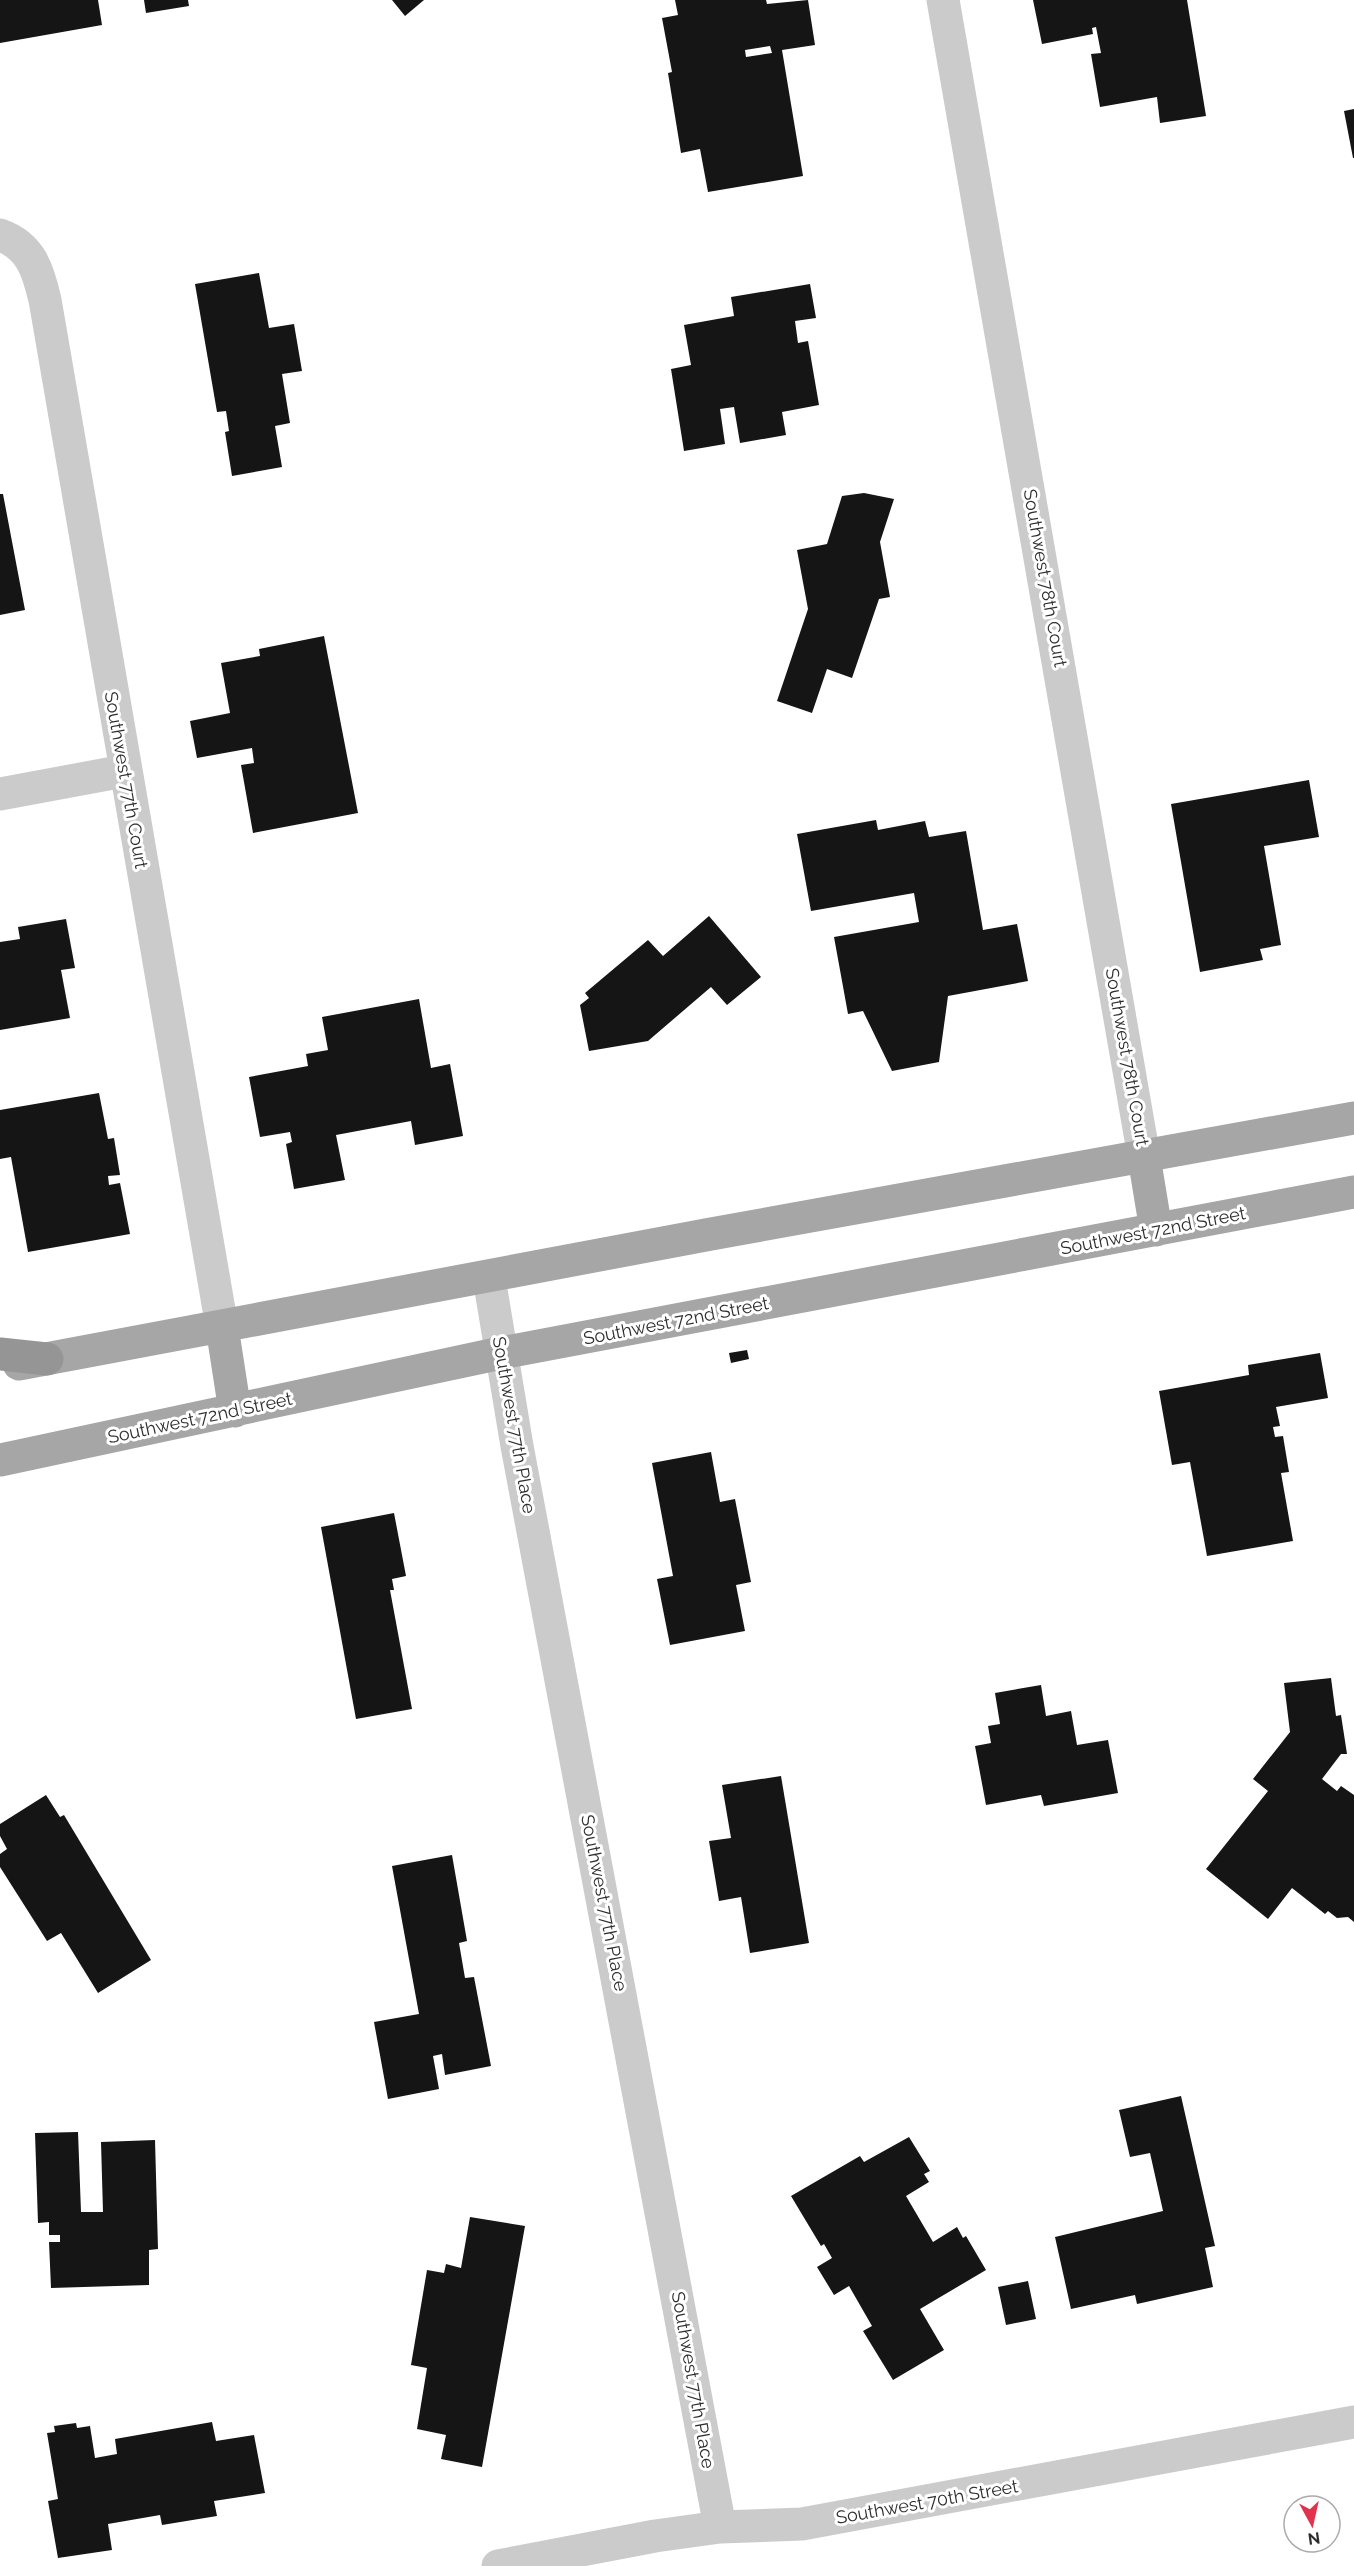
<svg xmlns="http://www.w3.org/2000/svg" width="1354" height="2566" viewBox="0 0 1354 2566" font-family="Raleway,sans-serif">
<style>
.building{fill:#151515;fill-rule:evenodd}
.lines{fill:none;stroke-linecap:round;stroke-linejoin:round}
.minor{stroke:#cbcbcb;stroke-width:33}
.major{stroke:#a6a6a6;stroke-width:33}
.highway{stroke:#959595;stroke-width:33}
.labels{text-anchor:middle;stroke-width:6;stroke-linejoin:round;paint-order:stroke}
.street-label{font-size:18px;fill:#2e2e2e;stroke:#fff}
</style>
<rect width="100%" height="100%" fill="#fff"/>
<path class="building" d="M0,0h98l4,25 -102,18z
M144,0h44l1,6 -43,7z
M392,0h32l-19,16z
M675,0h91l1,4 41,-4 7,45 -33,5 21,126 -95,16 -8,-43 -19,4 -13,-80 4,-1 -10,-54 16,-3zM770,46l2,7 -26,4 -1,-7z
M1033,0h154l19,116 -46,7 -3,-26 -57,10 -9,-53 10,-1 -5,-26 -4,1 1,6 -51,10z
M1354,109v49h-1l-9,-47z
M259,273l10,55 25,-4 8,47 -20,3 8,49 -15,3 7,41 -50,9 -7,-44 4,-1 -3,-20 -9,1 -22,-128z
M810,284l6,34 -21,3 3,22 10,-2 11,64 -37,7 4,23 -46,8 -6,-36 -14,2 5,35 -41,7 -13,-82 20,-4 -7,-40 50,-9 -3,-19z
M864,493l30,6 -14,43 10,55 -11,2 -27,79 -25,-9 -15,44 -35,-12 31,-92 -11,-59 30,-6 15,-48z
M0,494h3l22,116 -25,5z
M324,636l34,177 -105,20 -12,-68 13,-2 -2,-15 -55,10 -7,-37 40,-8 -9,-50 39,-7 -1,-7z
M1309,780l10,57 -55,9 17,99 -21,4 3,11 -63,12 -29,-168z
M876,820l2,10 47,-9 4,16 37,-6 17,99 34,-6 11,57 -80,15 -9,66 -47,9 -29,-60 -15,3 -14,-77 85,-15 -5,-29 -103,18 -14,-77z
M709,916l52,61 -34,28 -16,-18 -63,54 -59,10 -9,-46 9,-7 -4,-5 63,-53 15,16z
M66,919l9,49 -14,2 9,48 -70,12v-88l20,-3 -2,-12z
M419,999l12,69 19,-4 13,72 -48,9 -4,-24 -75,14 9,45 -51,9 -8,-45 6,-2 -2,-10 -30,5 -11,-60 59,-11 -2,-12 22,-4 -6,-33z
M99,1093l9,46 6,-1 6,37 -12,1 1,9 11,-2 10,51 -102,18 -17,-95 -11,2v-49z
M747,1350l2,9 -18,4 -2,-10z
M1320,1353l8,45 -52,9 4,19 -7,1 2,10 8,-1 6,36 -8,1 12,68 -86,15 -17,-94 -18,3 -13,-74 90,-16 -1,-10z
M711,1452l9,50 15,-3 16,83 -15,3 9,46 -75,14 -13,-66 16,-3 -21,-113z
M394,1513l12,63 -14,3 2,11h-4l22,119 -56,10 -35,-192z
M1331,1678l5,38 5,-1 6,39h-6l-19,25 15,12 4,-5 13,9v127l-6,-5 -11,1 -9,-7 -3,3 -33,-26 -24,31 -62,-50 62,-78 -15,-12 37,-47 -6,-49z
M1041,1685l5,31 25,-5 6,34 31,-5 10,53 -74,13 -3,-11 -55,10 -11,-59 16,-3 -3,-17 12,-2 -5,-31z
M781,1776l28,167 -59,10 -9,-56 -22,4 -10,-60 22,-3 -9,-53z
M46,1795l14,22 4,-2 87,145 -53,33 -37,-60 -14,8 -47,-74v-13l7,-5 -7,-13v-12z
M452,1855l15,86 -8,2 6,35 9,-1 17,89 -46,9 -3,-21 -9,2 6,33 -51,10 -14,-77 45,-8 -27,-148z
M1181,2096l34,150 -10,2 8,39 -76,17 -2,-9 -64,14 -16,-72 108,-26 -13,-58 -20,4 -11,-47z
M78,2132l3,80h22l-2,-70 54,-2 3,109 -9,1v35l-98,3 -2,-46h11v-7h-11v-13l-11,1 -3,-90z
M909,2137l21,34 -6,3 5,8 -23,14 27,46 24,-15 6,11 3,-2 20,34 -66,39 24,41 -51,30 -30,-49 9,-5 -23,-40 -15,9 -17,-28 15,-9 -8,-14 -3,2 -30,-50 69,-40 4,6z
M470,2217l55,9 -43,241 -41,-8 5,-24 -29,-6 10,-61 -16,-3 16,-95 17,3 2,-9 15,4z
M1028,2281l8,38 -30,6 -8,-38z
M212,2422l4,19 38,-6 11,58 -51,8 3,15 -55,9 -2,-10 -52,9 4,26 -54,8 -10,-57 10,-2 -11,-66 8,-1 -1,-6 22,-3 1,5 13,-2 5,32 22,-4 -2,-15z"/>
<g class="lines">
<path class="minor" d="M943,0l201,1157
M0,235c31,11 38,35 45,65l177,1027
M0,794l124,-23
M489,1278l28,168 203,1081
M498,2566l157,-30 65,-9 82,-3 552,-102"/>
<path class="major" d="M1144,1157l12,73
M222,1327l13,84
M19,1364l692,-130 643,-116
M0,1460l501,-107 853,-161"/>
<path class="highway" d="M0,1354l47,5"/>
</g>
<g class="labels">
<g class="street-label">
<text transform="translate(1045 578) rotate(80)" y="6">Southwest 78th Court</text>
<text transform="translate(126 780) rotate(80)" y="6">Southwest 77th Court</text>
<text transform="translate(1127 1057) rotate(80)" y="6">Southwest 78th Court</text>
<text transform="translate(1153 1231) rotate(-11)" y="6">Southwest 72nd Street</text>
<text transform="translate(676 1321) rotate(-11)" y="6">Southwest 72nd Street</text>
<text transform="translate(200 1418) rotate(-12)" y="6">Southwest 72nd Street</text>
<text transform="translate(514 1425) rotate(80)" y="6">Southwest 77th Place</text>
<text transform="translate(604 1903) rotate(79)" y="6">Southwest 77th Place</text>
<text transform="translate(693 2380) rotate(80)" y="6">Southwest 77th Place</text>
<text transform="translate(927 2502) rotate(-10)" y="6">Southwest 70th Street</text>
</g>
</g>
<g transform="translate(1312 2524) rotate(172)"><circle r="28" fill="#ffffff" stroke="#ababab" stroke-width="1.5"/>
<path d="M0-4.5L10 22L0 15L-10 22Z" fill="#e2334d"/>
<text y="-9" font-size="16" font-weight="bold" text-anchor="middle" fill="#2e2e2e">N</text>
</g>
</svg>
